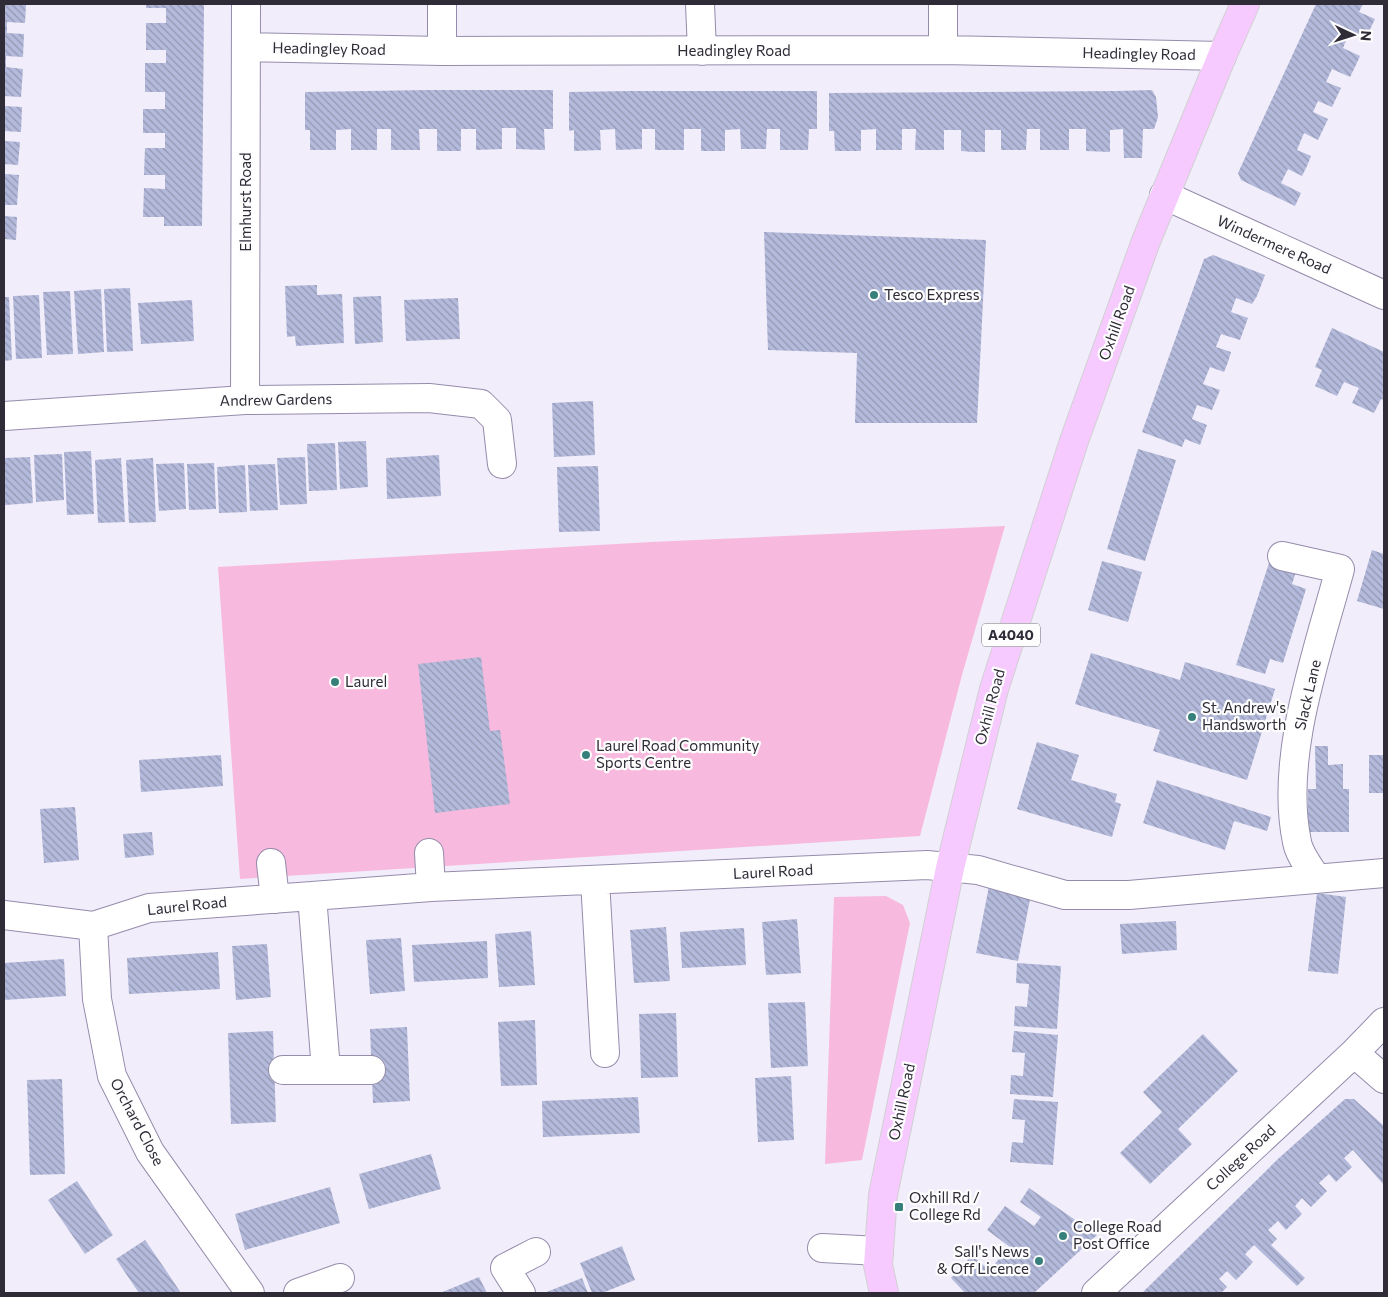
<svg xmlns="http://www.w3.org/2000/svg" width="1388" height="1297" viewBox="0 0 1388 1297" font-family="Commissioner,sans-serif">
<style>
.green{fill:#f8b9de}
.building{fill:url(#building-back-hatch)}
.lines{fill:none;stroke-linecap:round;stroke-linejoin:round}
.minor-casing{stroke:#958cab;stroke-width:30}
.major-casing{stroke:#d1d0d3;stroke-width:30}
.minor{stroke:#fff;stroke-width:28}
.major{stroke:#f7caff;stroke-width:28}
.poi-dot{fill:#377f7b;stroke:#fdfdfd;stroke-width:2}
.labels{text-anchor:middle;stroke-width:4.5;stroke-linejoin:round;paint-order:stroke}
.shield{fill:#fdfdfd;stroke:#6d6a72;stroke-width:1}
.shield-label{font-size:14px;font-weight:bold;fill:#2f2b37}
.street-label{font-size:15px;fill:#2f2b37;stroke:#fdfdfd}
.poi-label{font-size:15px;fill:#2f2b37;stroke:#fdfdfd;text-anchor:start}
</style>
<defs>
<pattern id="building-back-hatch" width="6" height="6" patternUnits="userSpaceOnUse" patternTransform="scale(1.25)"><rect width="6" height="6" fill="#b4badb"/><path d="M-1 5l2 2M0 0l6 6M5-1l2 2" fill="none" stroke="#9397b2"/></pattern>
</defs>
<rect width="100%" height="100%" fill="#f1edfb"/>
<path class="green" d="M1005,526l-43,149 -42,161 -680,43 -22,-312 433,-25z
M886,896l17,9 7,18 -48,237 -37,4 9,-267z"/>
<path class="building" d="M4,4h22l-1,19 -18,-1v11l17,1 -1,23 -17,-1v11l17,2 -2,28 -17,-1z
M146,4h58l-2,222h-38v-9h-21l1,-29 21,1v-14h-21l1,-27h20v-15h-22v-24h22v-17h-20v-29h21v-13h-20v-27h20v-15h-20z
M1316,4h47l-4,8 16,7 -10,21 -16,-7 -6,15 17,8 -5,11 -5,10 -18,-8 -6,13 15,6 -9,19 -14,-6 -5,11 15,7 -10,21 -14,-7 -7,17 14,6 -4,10 -5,10 -14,-7 -7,14 20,10 -6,13 -54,-26 -3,-7z
M428,90h125v39h-9l1,21 -29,-1v-21h-14v21l-26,1v-21h-15v22h-24v-22h-18l1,21h-29v-21h-14v21h-26v-21l-15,1v20h-26v-20h-5v-38z
M1152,90l4,7 2,20 -4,12h-11l-1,29h-18l-1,-29 -13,1v22l-24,-1v-22h-17v21h-29v-21h-13l-1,21h-25v-20h-16v22h-11l-13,-1v-21h-17v20h-29l1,-21h-14v21h-26v-21l-15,1v21h-26l-1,-20h-5v-38l288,-2z
M630,91h187v38h-8l-1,21h-28v-21h-13l-1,20h-25l-1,-20 -15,1v21h-24v-22h-17v21h-29v-21h-13v20l-26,1 -1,-21 -15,1 1,20 -27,1v-21l-5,1v-39z
M4,106l18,1 -1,25 -17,-1z
M4,141l16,1 -2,23 -14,-1z
M4,174l15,1 -2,30h-13z
M4,216l13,1 -1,23 -12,-1z
M764,232l222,8 -9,183h-122l2,-70 -89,-3z
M1213,255l52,20 -8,21 -5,8 -16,-6 -5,14 17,6 -8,22 -19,-6 -5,13 15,5 -3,10 -4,10 -14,-5 -7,17 17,6 -8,20 -15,-5 -5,14 15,6 -7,20 -15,-6 -3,8 -40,-15 62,-173z
M317,285v10l25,-1 2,49 -48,3 -1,-10 -8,1 -2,-51z
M130,288l3,63 -26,1 -3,-63z
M101,289l3,63 -26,2 -4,-63z
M70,291l3,63 -26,1 -4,-63z
M39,295l3,63 -26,1 -3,-63z
M381,296l2,46 -28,2 -2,-47z
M4,297h5l3,63 -8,1z
M458,298l2,41 -54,2 -2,-41z
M192,300l2,41 -53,3 -3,-41z
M1332,328l52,24v48l-3,-1 -7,14 -22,-10 7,-15 -15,-6 -7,14 -22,-10 7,-16 -7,-3z
M593,401l2,54 -41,2 -2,-54z
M366,441l2,46 -28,2 -2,-47z
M335,443l2,47 -28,1 -2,-47z
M1138,449l38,11 -31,101 -38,-12z
M91,451l3,63 -27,1 -3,-63z
M62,454l2,46 -28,2 -2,-47z
M439,455l2,41 -54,3 -1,-41z
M30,457l3,46 -28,2 -1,-47z
M305,457l2,47 -27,1 -3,-47z
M121,458l4,64 -27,1 -3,-63z
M153,458l3,64 -27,1 -3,-63z
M184,463l2,46 -27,2 -3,-47z
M214,463l2,46 -27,1 -2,-46z
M275,464l3,46 -28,1 -2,-46z
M245,465l2,47 -28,1 -2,-46z
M598,466l2,65 -41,1 -2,-65z
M1372,550l12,4v55l-27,-8z
M1102,561l40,11 -14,50 -40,-12z
M1269,563l27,9 -4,12 14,5 -23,74 -13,-4 -5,15 -29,-9z
M1091,653l89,27 5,-18 90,27 -28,91 -94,-29 7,-21 -85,-26z
M481,657l9,74 10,-1 10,74 -75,9 -17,-149z
M1037,742l42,13 -8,25 46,14 -2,8 6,2 -9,33 -95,-28z
M1315,746h13v19l15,-1v25h6v43h-41v-43h8z
M221,755l2,31 -82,6 -2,-32z
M1369,755h15v38h-15z
M1157,780l114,37 -4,14 -33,-10 -9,29 -82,-27z
M75,807l4,53 -35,3 -4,-54z
M152,832l2,23 -29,3 -2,-24z
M989,886l42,8 -13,67 -42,-8z
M1317,893l29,4 -8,77 -30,-3z
M797,919l4,54 -35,2 -4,-53z
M1176,921l1,29 -55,4 -2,-30z
M666,927l4,54 -36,2 -4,-53z
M744,928l2,37 -64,3 -2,-36z
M531,931l4,54 -36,2 -4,-53z
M401,938l4,53 -35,3 -4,-54z
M487,941l1,37 -74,4 -2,-37z
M267,944l4,53 -35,3 -4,-54z
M218,952l2,37 -91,5 -2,-36z
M64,959l2,37 -62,4v-37z
M1017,963l44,3 -4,63 -43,-3 1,-20 12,1 2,-23 -13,-1z
M805,1002l3,64 -37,2 -3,-65z
M676,1013l2,64 -37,1 -2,-64z
M535,1020l2,65 -36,1 -3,-64z
M407,1027l3,74 -37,2 -3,-74z
M273,1031l3,91 -45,2 -3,-91z
M1014,1031l44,4 -5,62 -43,-3 1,-19 12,1 2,-23 -13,-1z
M1203,1034l35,37 -60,58 14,15 -42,40 -30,-31 42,-41 -19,-20z
M791,1076l3,64 -36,2 -3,-64z
M62,1079l3,95 -35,1 -3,-95z
M638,1097l2,36 -97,4 -1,-36z
M1014,1099l44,3 -5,63 -43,-3 2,-20 11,1 2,-23 -13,-1z
M1345,1099h9l30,27v59l-31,-35 -9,8 8,9 -16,15 -7,-8 -10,9 8,8 -16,16 -9,-9 -7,8 7,8 -16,16 -8,-9 -10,9 9,9 -6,6 34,33 -8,8 -43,-41 -9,9 8,8 -8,9 -9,9 -9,-9 -8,8 8,8 -6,6h-79l137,-135z
M431,1154l10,35 -72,20 -10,-35z
M77,1181l36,54 -28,19 -37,-54z
M330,1187l10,36 -95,27 -10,-36z
M1029,1188l68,47 -63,58h-69l-14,-15 21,-23 17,15 21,-23 -23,-17 18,-24 29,20 7,-9 -21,-15z
M145,1240l20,29 16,24h-42l-23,-34z
M622,1246l13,34 -33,13h-10l-12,-30z
M479,1277l8,16h-47l5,-2z
M582,1278l6,15h-44z"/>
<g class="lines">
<defs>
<path id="minor" d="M442,4v47
M700,4l2,47
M943,4v46
M246,47l196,4 501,-1 279,6
M1164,195l220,100
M245,400l1,-396
M4,416l241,-16 184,-2 52,6 16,16 5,44
M1282,556l58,13c-22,82 -61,188 -43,273 2,12 13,26 20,37
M429,853l2,34
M271,863l4,36
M595,880l10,173
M312,896l14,174
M4,915l89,11 56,-18 163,-12 119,-9 496,-22 51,5 87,25h64l255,-22
M93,926l4,73 15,77 38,76 100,141
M1354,1053l30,26
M283,1070h88
M822,1248l57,3
M298,1293l42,-15
M521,1293l-16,-25 31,-16
M1096,1293l258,-240 30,-31"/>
<path id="major" d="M884,1293l-6,-28 5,-70 67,-327 44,-179 80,-248 72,-200 76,-185 23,-52"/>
</defs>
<use href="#minor" class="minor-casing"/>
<use href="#major" class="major-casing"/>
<use href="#minor" class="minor"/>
<use href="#major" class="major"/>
</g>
<g class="poi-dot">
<circle cx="874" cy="295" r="5"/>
<circle cx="335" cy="682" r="5"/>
<circle cx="1192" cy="717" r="5"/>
<circle cx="586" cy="755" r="5"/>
<rect x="894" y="1202" width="10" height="10" rx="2.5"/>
<circle cx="1063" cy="1236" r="5"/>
<circle cx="1039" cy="1261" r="5"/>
</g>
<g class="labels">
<rect class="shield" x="982" y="623.5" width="58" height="23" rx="4"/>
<g class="shield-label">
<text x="1011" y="640">A4040</text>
</g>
<g class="street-label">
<text transform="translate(329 49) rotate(1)" y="5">Headingley Road</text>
<text x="734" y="56">Headingley Road</text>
<text transform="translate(1139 54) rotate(1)" y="5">Headingley Road</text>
<text transform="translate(246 202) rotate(-90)" y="5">Elmhurst Road</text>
<text transform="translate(1274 245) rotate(24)" y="5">Windermere Road</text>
<text transform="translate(1117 323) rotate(-70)" y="5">Oxhill Road</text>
<text transform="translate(276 400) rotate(-1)" y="5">Andrew Gardens</text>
<text transform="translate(1308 695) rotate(-77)" y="5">Slack Lane</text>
<text transform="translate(990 707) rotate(-75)" y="5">Oxhill Road</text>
<text transform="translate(773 872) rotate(-3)" y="5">Laurel Road</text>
<text transform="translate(187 906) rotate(-6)" y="5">Laurel Road</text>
<text transform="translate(902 1102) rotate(-78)" y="5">Oxhill Road</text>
<text transform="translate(137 1122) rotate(62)" y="5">Orchard Close</text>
<text transform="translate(1241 1158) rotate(-43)" y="5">College Road</text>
</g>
<g class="poi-label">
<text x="884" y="300">Tesco Express</text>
<text x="345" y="687">Laurel</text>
<text x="1202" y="713">St. Andrew's<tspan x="1202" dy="17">Handsworth</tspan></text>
<text x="596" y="751">Laurel Road Community<tspan x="596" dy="17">Sports Centre</tspan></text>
<text x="909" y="1203">Oxhill Rd /<tspan x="909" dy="17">College Rd</tspan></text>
<text x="1073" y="1232">College Road<tspan x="1073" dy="17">Post Office</tspan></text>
<text x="1029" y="1257" text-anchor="end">Sall's News<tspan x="1029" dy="17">&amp; Off Licence</tspan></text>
</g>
</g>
<rect width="1388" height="1297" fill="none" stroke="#2f2b37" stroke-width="10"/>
<g transform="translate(1353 35) rotate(94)" stroke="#fdfdfd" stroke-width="4" paint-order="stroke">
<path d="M0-4L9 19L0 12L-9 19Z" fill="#2f2b37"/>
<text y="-8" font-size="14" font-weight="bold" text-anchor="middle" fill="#2f2b37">N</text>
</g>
</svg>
